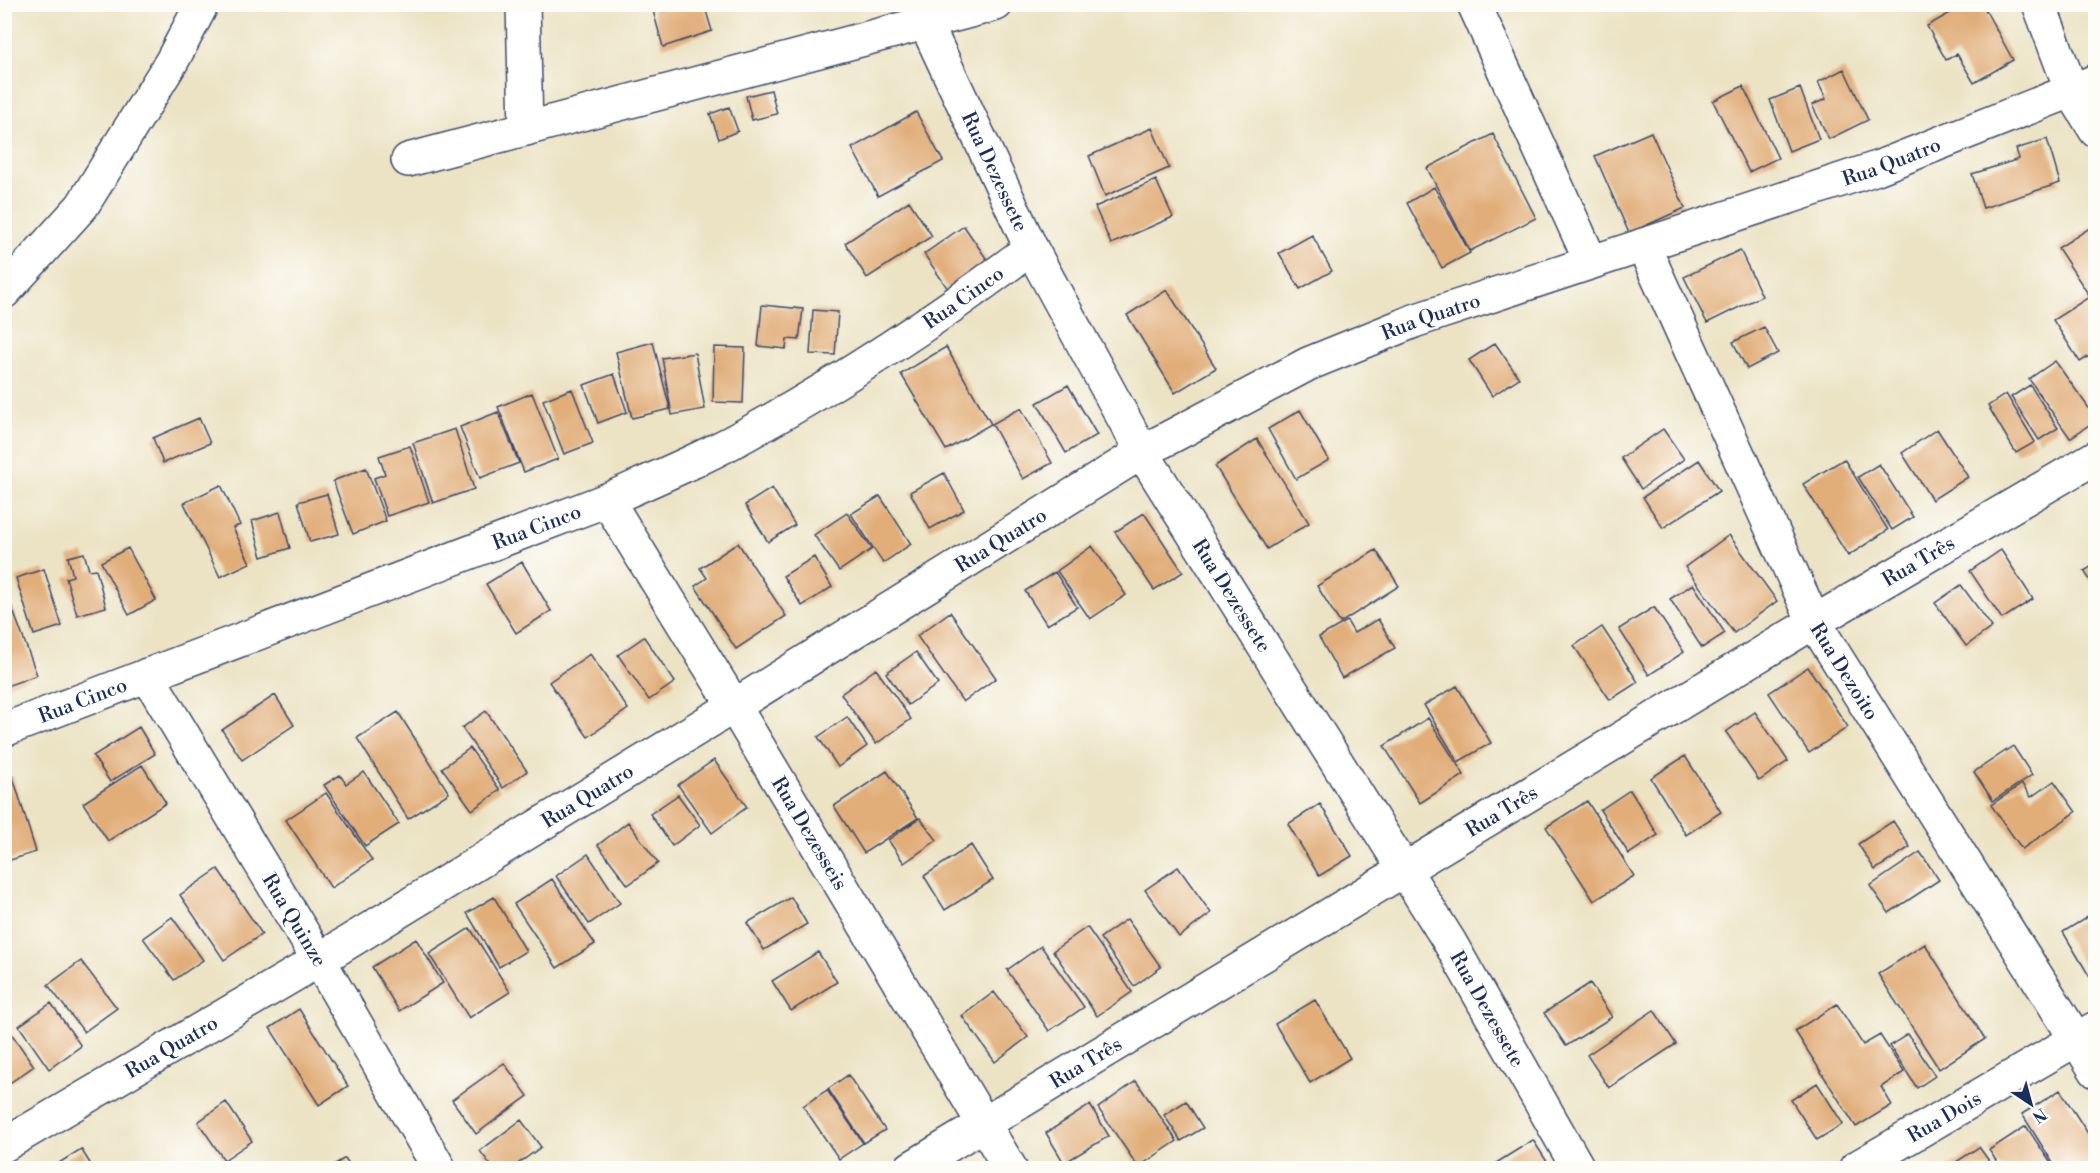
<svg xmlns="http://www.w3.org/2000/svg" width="2100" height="1173" viewBox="0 0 2100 1173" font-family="'Libre Bodoni',serif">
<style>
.building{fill:#e1ad79}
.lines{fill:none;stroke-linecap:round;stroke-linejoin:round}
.minor-casing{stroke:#3a4a6d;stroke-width:36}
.minor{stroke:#fff;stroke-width:33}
.labels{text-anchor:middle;stroke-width:6;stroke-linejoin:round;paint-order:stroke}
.street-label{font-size:20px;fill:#1b2f5e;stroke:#fdfcf7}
</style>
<rect width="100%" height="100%" fill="#fdfcf7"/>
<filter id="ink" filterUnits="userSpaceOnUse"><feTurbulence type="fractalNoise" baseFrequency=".0167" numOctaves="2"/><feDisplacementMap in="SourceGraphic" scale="12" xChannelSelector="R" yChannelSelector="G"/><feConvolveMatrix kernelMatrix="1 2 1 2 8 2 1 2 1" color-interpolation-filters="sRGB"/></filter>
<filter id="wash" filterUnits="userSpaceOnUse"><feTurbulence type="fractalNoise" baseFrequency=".008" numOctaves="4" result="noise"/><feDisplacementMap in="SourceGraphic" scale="24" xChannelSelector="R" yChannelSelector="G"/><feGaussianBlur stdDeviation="1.35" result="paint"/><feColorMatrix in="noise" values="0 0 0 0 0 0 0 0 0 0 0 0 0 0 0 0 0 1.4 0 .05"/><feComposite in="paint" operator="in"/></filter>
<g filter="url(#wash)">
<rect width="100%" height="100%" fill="#ece3c4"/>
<g id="blocks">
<path class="building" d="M659,4h45l8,27 -49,16 -11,-40z
M1966,4h16l31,56 -39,23 -17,-29 -11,6 -19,-34z
M1844,69l24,51 -39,19 -17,-34 14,-6 -8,-17z
M1743,86l35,72 -29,14 -36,-71z
M1800,88l19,51 -30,12 -19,-51z
M771,90l6,24 -25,6 -6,-24z
M729,107l9,24 -19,8 -9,-25z
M916,112l27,49 -65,35 -26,-48z
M1152,128l17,40 -64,28 -16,-40z
M1651,132l34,76 -56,25 -34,-77z
M1493,134l43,84 -66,33 -43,-83z
M2047,139l13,44 -77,25 -11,-34 47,-15 -3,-10z
M1156,180l17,37 -62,27 -16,-37z
M1434,187l36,66 -28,15 -35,-65z
M909,201l23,35 -65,42 -22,-35z
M2096,224v82l-38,-58z
M964,226l24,35 -40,28 -24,-35z
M1312,235l20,36 -32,18 -21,-36z
M1740,250l22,46 -55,27 -23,-46z
M1167,290l49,78 -41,25 -48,-78z
M2089,297l7,11v44l-16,10 -27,-42z
M762,305l41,4 -4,31 -12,-1 -1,10 -28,-3z
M813,310l25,2 -3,43 -25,-1z
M1764,327l14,26 -31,16 -14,-27z
M653,342l17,67 -38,9 -16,-66z
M1495,343l24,35 -27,18 -23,-36z
M714,347l31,1 -2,55 -30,-1z
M946,347l45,77 -45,26 -45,-76z
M695,353l10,56 -33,6 -10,-57z
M2055,361l41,57v2l-26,18 -41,-59z
M614,374l13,38 -29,11 -14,-38z
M1068,385l29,50 -31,18 -29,-50z
M2030,385l28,43 -19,12 -28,-43z
M572,389l21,54 -29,11 -21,-54z
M532,393l26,66 -34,13 -26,-65z
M2006,394l29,48 -19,11 -28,-47z
M1021,408l31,55 -29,16 -31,-55z
M1300,410l29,50 -33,19 -28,-50z
M498,412l21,51 -39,15 -20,-51z
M199,418l11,25 -47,20 -10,-25z
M455,429l19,60 -41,14 -20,-60z
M1663,429l21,30 -43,30 -20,-31z
M1937,429l31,48 -36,23 -30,-47z
M1257,439l52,84 -42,26 -52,-83z
M410,446l19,56 -42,14 -13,-38 11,-4 -6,-18z
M1844,459l44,71 -40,26 -45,-72z
M1699,460l20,31 -56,37 -20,-31z
M1879,464l34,53 -21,13 -34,-53z
M366,468l20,53 -33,13 -20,-53z
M944,473l20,37 -34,19 -20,-37z
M221,485l19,40 -7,3 17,35 -30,14 -36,-74z
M772,488l23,37 -27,17 -23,-37z
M327,494l12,40 -29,8 -12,-40z
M880,496l31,48 -28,19 -32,-49z
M280,512l10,36 -28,9 -10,-36z
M847,513l25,36 -33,22 -25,-36z
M1144,513l39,59 -29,18 -39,-58z
M1729,535l48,66 -43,32 -49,-66z
M738,543l48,73 -50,33 -41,-63 12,-8 -7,-10z
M1092,546l34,49 -36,24 -33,-48z
M128,548l28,52 -27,15 -28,-53z
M1376,550l23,36 -59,37 -23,-37z
M2001,550l32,49 -31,20 -32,-48z
M84,553l5,17 7,-1 10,38 -29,8 -11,-37 7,-2 -5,-19z
M814,557l18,30 -30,19 -19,-30z
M522,562l29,49 -35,22 -30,-49z
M2096,564v25l-12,-18z
M44,569l18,57 -28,9 -18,-57z
M1055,572l22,35 -30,18 -22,-34z
M1693,584l32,49 -23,15 -32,-49z
M1961,585l31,42 -26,19 -31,-43z
M4,586l33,89 -33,12z
M1654,607l30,45 -35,23 -30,-46z
M950,612l46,66 -33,24 -46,-66z
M1378,619l17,29 -53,30 -23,-41 28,-16 7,12z
M1602,627l36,55 -28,18 -36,-54z
M644,637l31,45 -26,18 -31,-45z
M916,652l22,32 -30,21 -22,-32z
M590,654l38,55 -40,28 -39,-55z
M1808,667l40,60 -39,26 -40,-60z
M876,669l35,50 -35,25 -35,-50z
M1457,686l34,57 -33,19 -34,-57z
M275,695l19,30 -52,35 -20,-30z
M486,711l41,60 -24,17 -41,-60z
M398,712l51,81 -41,26 -51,-81z
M1755,712l33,49 -29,20 -33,-49z
M847,717l20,29 -29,21 -20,-30z
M1428,718l36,57 -44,28 -36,-57z
M139,727l16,27 -45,28 -17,-26z
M2013,746l19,29 -39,26 -19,-29z
M470,748l30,42 -28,20 -30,-42z
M1685,756l36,56 -35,23 -35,-57z
M714,760l33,47 -35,26 -34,-48z
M142,765l24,38 -58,38 -25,-38z
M887,771l31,47 -54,35 -30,-47z
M364,772l35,52 -34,22 -41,-61 16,-10 6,9z
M13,777l23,75 -32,10v-83z
M2054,781l22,31 -54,37 -31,-44 31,-21 9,13z
M1630,790l28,45 -29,19 -29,-44z
M326,793l46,67 -41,28 -45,-68z
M678,795l22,30 -28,21 -22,-32z
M1587,801l47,75 -40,25 -48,-74z
M1320,804l32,52 -33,20 -31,-52z
M920,818l17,22 -33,23 -16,-23z
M1893,821l17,26 -35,23 -17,-26z
M628,822l30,41 -30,22 -30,-40z
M971,845l22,35 -48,30 -21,-34z
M1920,852l19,28 -50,33 -19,-27z
M588,854l32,49 -31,21 -33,-48z
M1178,867l33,46 -32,24 -34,-47z
M218,869l44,65 -38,26 -44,-65z
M552,879l43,65 -38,24 -43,-64z
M494,897l32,54 -27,16 -32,-54z
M791,897l16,27 -43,26 -17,-27z
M2094,913l2,64 -5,2 -28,-47z
M172,917l31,43 -29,20 -31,-42z
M1127,919l34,48 -27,19 -34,-48z
M1087,927l45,65 -35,24 -44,-65z
M470,928l40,64 -41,26 -40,-64z
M416,939l27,44 -44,28 -27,-44z
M1925,944l60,95 -46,30 -61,-95z
M1041,946l43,61 -35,24 -42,-61z
M818,952l19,30 -46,29 -19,-30z
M81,961l36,47 -33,24 -36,-47z
M1590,983l22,34 -46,29 -22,-33z
M994,992l34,45 -33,25 -33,-46z
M1315,1000l35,58 -40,25 -35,-59z
M51,1003l30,43 -32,23 -30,-43z
M1837,1004l26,41 17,-10 24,37 -23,15 11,18 -36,22 -61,-96z
M299,1009l49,77 -29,19 -49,-77z
M1654,1010l22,34 -67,44 -22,-33z
M4,1023l30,43 -30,21z
M1908,1034l27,42 -18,12 -27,-42z
M504,1063l24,33 -52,38 -24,-34z
M848,1075l37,55 -21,13 -36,-54z
M1136,1081l41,60 -39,26 -40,-59z
M1817,1083l26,41 -26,16 -26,-40z
M827,1090l36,53 -24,16 -36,-53z
M2060,1090l36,56v22h-40l-34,-54z
M1186,1101l17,27 -22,13 -17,-26z
M226,1102l26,39 -28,19 -26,-38z
M1090,1105l19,31 -45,27 -18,-30z
M521,1120l20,27 -29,21h-19l-13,-17z
M2026,1126l28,42h-53l-12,-18z
M1533,1140l18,28h-63z
M1979,1147l15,21h-47z
M81,1149l12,19h-42z
M345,1158l7,10h-23z"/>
</g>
</g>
<g filter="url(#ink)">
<use href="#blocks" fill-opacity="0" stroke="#3a4a6d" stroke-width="1.5"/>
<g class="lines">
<defs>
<g id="minor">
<path d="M523,4l3,125"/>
<path id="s1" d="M928,4l-2,20 105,224 111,204 307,489 129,227"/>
<path d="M1474,4l117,258"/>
<path d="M2039,4l33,88 24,39"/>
<path d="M408,160l588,-156"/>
<path id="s2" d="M1643,245l171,377 282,449"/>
<path d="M4,292l78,-86 90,-145 30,-57"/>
<path id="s3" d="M607,500l127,206 276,462"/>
<path id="s4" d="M147,675l172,285 120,208"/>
<path id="s5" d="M4,730l603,-230c49,-22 100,-43 147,-70 97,-54 189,-115 277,-182"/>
<path id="s6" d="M4,1145l315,-185 415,-254 408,-254 166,-88 106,-43 463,-153 219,-87"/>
<path id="s7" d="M911,1168l903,-546 282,-165"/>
<path id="s8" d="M1856,1168l238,-139"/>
</g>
</defs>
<use href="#minor" class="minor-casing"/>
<use href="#minor" class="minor"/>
</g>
</g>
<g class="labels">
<g class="street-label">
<text dy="7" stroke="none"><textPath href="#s6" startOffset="2138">Rua Quatro</textPath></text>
<text dy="7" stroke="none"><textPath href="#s1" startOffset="183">Rua Dezessete</textPath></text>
<text dy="7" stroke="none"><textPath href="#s5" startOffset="1056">Rua Cinco</textPath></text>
<text dy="7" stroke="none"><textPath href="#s6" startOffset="1652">Rua Quatro</textPath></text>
<text dy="7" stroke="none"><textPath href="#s5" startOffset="570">Rua Cinco</textPath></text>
<text dy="7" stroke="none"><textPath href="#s6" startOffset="1166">Rua Quatro</textPath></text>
<text dy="7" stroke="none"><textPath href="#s7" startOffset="1176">Rua Três</textPath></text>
<text dy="7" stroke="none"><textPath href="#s1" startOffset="669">Rua Dezessete</textPath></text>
<text dy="7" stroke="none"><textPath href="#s2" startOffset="472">Rua Dezoito</textPath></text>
<text dy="7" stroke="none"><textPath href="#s5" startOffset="84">Rua Cinco</textPath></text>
<text dy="7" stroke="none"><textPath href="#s6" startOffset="680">Rua Quatro</textPath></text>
<text dy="7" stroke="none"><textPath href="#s7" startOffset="690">Rua Três</textPath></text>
<text dy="7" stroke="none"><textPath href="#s3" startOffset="390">Rua Dezesseis</textPath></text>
<text dy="7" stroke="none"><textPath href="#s4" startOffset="286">Rua Quinze</textPath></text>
<text dy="7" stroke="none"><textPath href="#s1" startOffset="1155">Rua Dezessete</textPath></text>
<text dy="7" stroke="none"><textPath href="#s6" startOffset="194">Rua Quatro</textPath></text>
<text dy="7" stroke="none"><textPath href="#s7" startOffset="204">Rua Três</textPath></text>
<text dy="7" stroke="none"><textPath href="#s8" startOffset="102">Rua Dois</textPath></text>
</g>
</g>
<rect width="2100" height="1173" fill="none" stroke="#fdfcf7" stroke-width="24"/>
<g transform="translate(2031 1104) rotate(144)" stroke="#fdfcf7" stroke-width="4.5" paint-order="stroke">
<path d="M0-4.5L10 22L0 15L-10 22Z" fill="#1b2f5e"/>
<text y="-9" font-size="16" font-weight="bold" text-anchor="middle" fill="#1b2f5e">N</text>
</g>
</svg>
